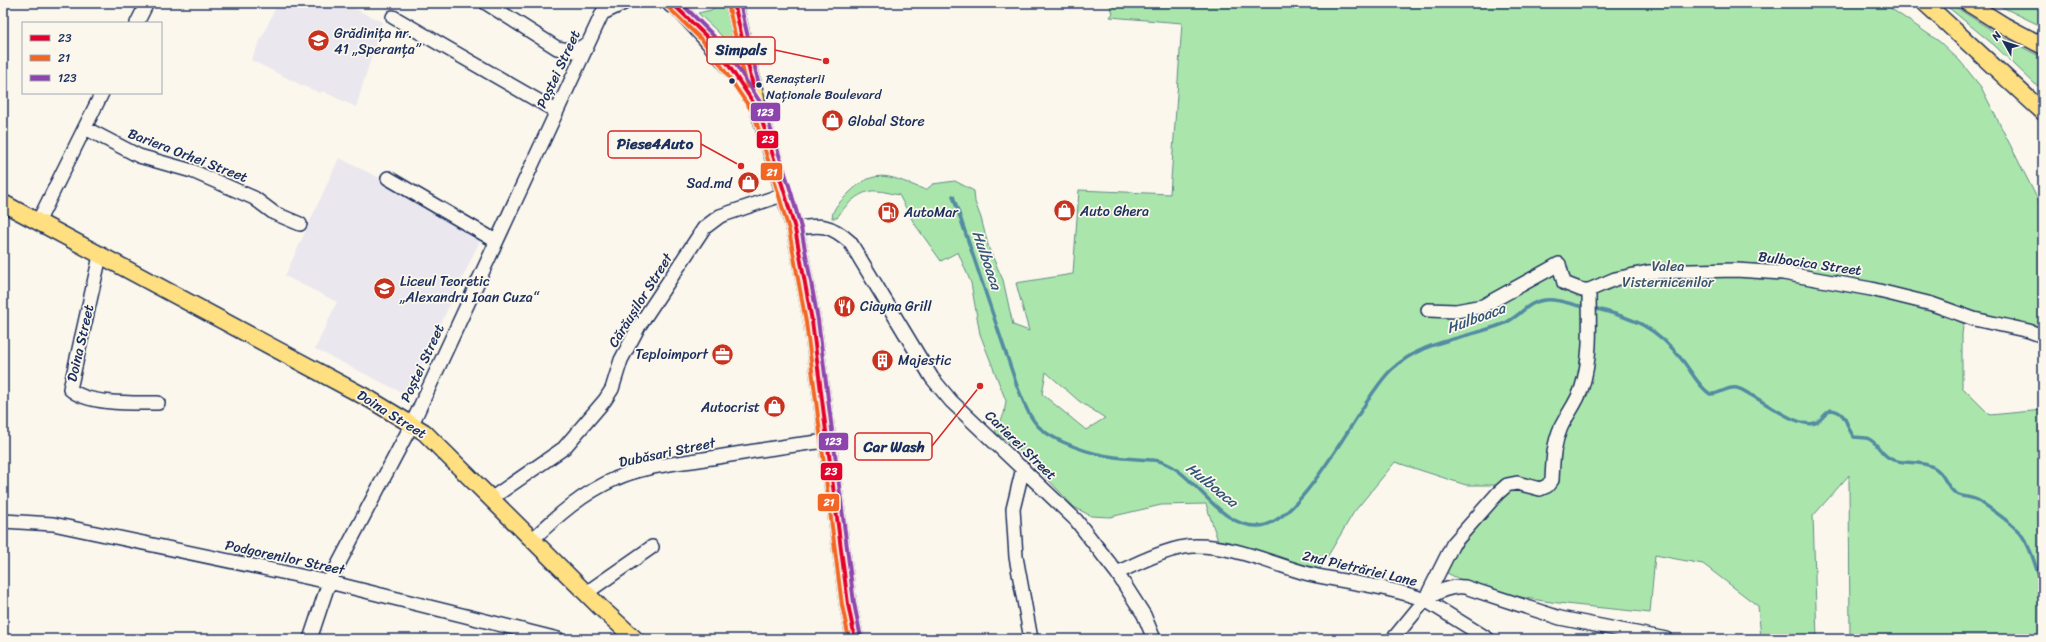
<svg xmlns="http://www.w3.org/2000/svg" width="2046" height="642" viewBox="0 0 2046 642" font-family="Sriracha,sans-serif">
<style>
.built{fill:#eae7ee}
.green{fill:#aae6ac;stroke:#628a85;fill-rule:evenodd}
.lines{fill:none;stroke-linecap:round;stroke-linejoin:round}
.stream{stroke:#538ba1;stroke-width:3.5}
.minor-casing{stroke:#1b2f5e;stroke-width:16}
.major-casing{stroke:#1b2f5e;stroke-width:19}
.highway-casing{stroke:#1b2f5e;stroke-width:22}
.minor{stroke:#fbf7ec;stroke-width:13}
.major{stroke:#ffdf80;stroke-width:16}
.highway{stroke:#ffdf80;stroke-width:19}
.bus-1-casing{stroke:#fbf7ec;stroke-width:7}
.bus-2-casing{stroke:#fbf7ec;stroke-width:7}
.bus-3-casing{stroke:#fbf7ec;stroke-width:7}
.bus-1{stroke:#e4002b;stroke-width:4}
.bus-2{stroke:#f26522;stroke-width:4}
.bus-3{stroke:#8e44ad;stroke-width:4}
.bus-dot{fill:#1b2f5e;stroke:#fbf7ec;stroke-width:1.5}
.labels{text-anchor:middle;stroke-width:3.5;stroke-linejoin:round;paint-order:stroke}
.bus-label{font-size:13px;fill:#1b2f5e;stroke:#fbf7ec;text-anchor:start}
.poi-label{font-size:14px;fill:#1b2f5e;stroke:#fbf7ec;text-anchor:start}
.street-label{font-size:14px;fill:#1b2f5e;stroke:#fbf7ec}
.park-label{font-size:14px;fill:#38546e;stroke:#fbf7ec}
.water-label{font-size:15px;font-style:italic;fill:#32567a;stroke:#fbf7ec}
.leader{fill:none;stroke:#d62828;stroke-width:1.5}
.callout-dot{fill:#d62828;stroke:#fbf7ec;stroke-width:1.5}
.callout{fill:#fbf7ec;stroke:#d62828;stroke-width:1.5}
.callout-label{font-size:15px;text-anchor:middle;font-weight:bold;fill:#1b2f5e}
.line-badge{stroke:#fbf7ec;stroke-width:1.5}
.badge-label{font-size:11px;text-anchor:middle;font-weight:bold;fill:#fff}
</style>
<rect width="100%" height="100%" fill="#fbf7ec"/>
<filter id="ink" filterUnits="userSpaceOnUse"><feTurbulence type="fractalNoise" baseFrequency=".025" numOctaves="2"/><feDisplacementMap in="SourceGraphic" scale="8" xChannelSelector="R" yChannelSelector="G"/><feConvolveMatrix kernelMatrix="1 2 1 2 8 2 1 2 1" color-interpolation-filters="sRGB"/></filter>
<g filter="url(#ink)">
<path class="built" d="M278,3h65l39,19 -26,85 -34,-16 -1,2 -18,-7 -52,-26z
M339,158l146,72 -78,165 -92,-46 22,-47 -52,-26z"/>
<path class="green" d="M721,3h5l12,54 -19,-24 -21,-20 13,-3z
M1109,3h774l57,39 20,19 21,26 62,123v120l-78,-18 -3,22v53l28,28 53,-5v229h-193l-1,-164 -36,41 4,123h-55l-1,-1 -3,-32 -55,-42 -48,-9 -5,58c-64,-8 -148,-10 -205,-41l4,-11 58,-68 -10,-8h-31l-71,-23 -41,50 -34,57 -102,-28 -12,-37 -45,1 -51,12 -19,-1 -17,-9 -47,-50 -32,-25 9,-18 2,-13 -26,-67 -9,-51 -13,-31 -17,9 -27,-38 -15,-28c-7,-1 -15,-4 -22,-4 -16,-2 -32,14 -40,27h-5c1,-11 8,-16 15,-23 30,-31 45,-17 79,-5l7,-6 22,-3 19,10 1,11 6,16 8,31 14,31 10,45 16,6 -13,-48 57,-9 6,-84 91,4 12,-171 -72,-6 3,-4zM1046,372l33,29 26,17 -19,12 -44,-36z
M1943,3h6l52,33 42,22v19l-6,9 -43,-41z
M1994,3h49v24z"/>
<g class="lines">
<path class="stream" d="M953,196l64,190c6,14 11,30 22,41 7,7 15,11 24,15 33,15 55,16 90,18 39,3 62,69 107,66 45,-4 100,-126 131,-156 31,-30 74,-31 112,-46 8,-3 16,-10 23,-16 18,-14 34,-7 54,-2
M1593,308c41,10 64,19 90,53 8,10 16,26 27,33 9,1 17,-8 27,-6 17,5 59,41 78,35 6,-2 10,-10 16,-13 17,2 14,16 23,27 5,1 11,0 15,2 9,4 12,16 22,20 14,6 28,1 42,8 11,5 12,18 21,25 7,6 17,4 25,9 14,9 30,20 41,32 12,15 17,39 23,56"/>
<defs>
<path id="minor" d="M486,3l71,45 17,3 13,-7
M603,13l21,-10
M393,17l163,94
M137,23l10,-20
M85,128l54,28 53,15 62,27 20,15 26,11
M388,178l108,63
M38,222l64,-129
M795,229c25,-5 35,-5 55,13l82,136 19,23 125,119 41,53 27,42 10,24
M100,256l-30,133c17,16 65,14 88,14
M1428,310l28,1 27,-5 76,-42 5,19 18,7h7l26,-11 33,-7 88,-2 47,3 88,16 61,15 42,15 55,12 14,5
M1023,468l-10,41 3,48 15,82
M492,498l72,-50 41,-48 7,-11 9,-29 18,-34 65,-98 16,-12 65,-22
M3,521l50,3 276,58 229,57
M532,540c25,-24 51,-47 83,-61 27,-13 60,-15 89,-20 41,-6 82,-14 124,-18
M1117,573c20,-10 55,-27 77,-27 39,-1 78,18 115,28 39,9 78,12 116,26l63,39
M586,593l66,-46
M1425,600c13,-8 25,-15 40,-13l95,31 106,21
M310,639l19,-57 83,-158 195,-421
M1393,639l32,-39 28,-56 45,-51 9,-8 10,-2 23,6 7,-3 5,-6c1,-19 1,-35 9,-53 7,-14 17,-26 21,-40 10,-32 7,-65 7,-97"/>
<path id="major" d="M673,3c31,32 55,59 79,96
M734,3l25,108 36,118 17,92 36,283 7,35
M1925,3l118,109
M1968,3l37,23 38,20
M3,203l368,197 53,32 176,175 35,32"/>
<path id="highway" d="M672,3h3"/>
</defs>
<use href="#minor" class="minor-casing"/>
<use href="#major" class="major-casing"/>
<use href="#highway" class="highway-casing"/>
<use href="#minor" class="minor"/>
<use href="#major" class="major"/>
<use href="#highway" class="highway"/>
<defs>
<path id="bus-1" d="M672,3l35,34 16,20 36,54 26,83 10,35 17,92 36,283 7,35
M734,3l19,83"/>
<path id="bus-2" d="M728,4l19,83
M668,7l35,34 15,20 36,53 25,82 10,34 17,92 36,283 7,34"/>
<path id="bus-3" d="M681,3l30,30 17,20 36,55 27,84 10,36 17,92 36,283 7,35
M740,3l19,82"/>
</defs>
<use href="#bus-1" class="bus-1-casing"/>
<use href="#bus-2" class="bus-2-casing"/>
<use href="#bus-3" class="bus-3-casing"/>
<use href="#bus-1" class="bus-1"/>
<use href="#bus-2" class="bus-2"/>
<use href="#bus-3" class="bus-3"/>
</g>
</g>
<defs>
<symbol id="school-disc" viewBox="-11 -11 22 22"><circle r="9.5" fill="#c8321e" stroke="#fbf7ec"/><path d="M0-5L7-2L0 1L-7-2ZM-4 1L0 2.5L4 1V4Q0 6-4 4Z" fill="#fff"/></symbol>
<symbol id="shop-disc" viewBox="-11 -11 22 22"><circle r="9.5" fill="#c8321e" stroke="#fbf7ec"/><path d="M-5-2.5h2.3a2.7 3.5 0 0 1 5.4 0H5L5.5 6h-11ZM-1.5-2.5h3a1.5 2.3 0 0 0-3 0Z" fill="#fff"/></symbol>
<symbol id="fuel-disc" viewBox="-11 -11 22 22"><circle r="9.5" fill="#c8321e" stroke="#fbf7ec"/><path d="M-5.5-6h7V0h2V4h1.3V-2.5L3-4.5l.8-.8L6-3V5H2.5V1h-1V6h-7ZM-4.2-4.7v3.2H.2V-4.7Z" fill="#fff"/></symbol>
<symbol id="restaurant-disc" viewBox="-11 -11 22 22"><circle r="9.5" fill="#c8321e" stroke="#fbf7ec"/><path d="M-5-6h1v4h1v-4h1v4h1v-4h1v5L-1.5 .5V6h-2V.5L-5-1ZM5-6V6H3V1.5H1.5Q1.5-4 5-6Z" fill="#fff"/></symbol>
<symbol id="office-disc" viewBox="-11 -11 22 22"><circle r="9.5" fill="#c8321e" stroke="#fbf7ec"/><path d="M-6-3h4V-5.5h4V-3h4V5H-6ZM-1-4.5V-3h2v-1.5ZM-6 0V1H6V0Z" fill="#fff"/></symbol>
<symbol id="building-disc" viewBox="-11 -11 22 22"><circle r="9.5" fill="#c8321e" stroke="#fbf7ec"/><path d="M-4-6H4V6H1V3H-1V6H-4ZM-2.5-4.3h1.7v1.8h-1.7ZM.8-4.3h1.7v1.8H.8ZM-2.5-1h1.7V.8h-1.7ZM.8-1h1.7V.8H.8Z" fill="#fff"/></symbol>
</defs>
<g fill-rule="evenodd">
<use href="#school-disc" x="306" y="28" width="25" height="25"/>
<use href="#shop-disc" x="820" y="108" width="25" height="25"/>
<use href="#shop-disc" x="736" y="170" width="25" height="25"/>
<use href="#shop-disc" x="1052" y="198" width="25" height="25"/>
<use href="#fuel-disc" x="876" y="200" width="25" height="25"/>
<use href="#school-disc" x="372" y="276" width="25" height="25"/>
<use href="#restaurant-disc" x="832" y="294" width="25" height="25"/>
<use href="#office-disc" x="710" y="342" width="25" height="25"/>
<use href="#building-disc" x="870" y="348" width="25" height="25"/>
<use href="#shop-disc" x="762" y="394" width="25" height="25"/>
</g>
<g class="bus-dot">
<circle cx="732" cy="81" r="3.5"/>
<circle cx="759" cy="85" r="3.5"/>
</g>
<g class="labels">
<g class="bus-label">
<text x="766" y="83">Renașterii<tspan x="766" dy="16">Naționale Boulevard</tspan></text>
</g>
<g class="poi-label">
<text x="334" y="38">Grădinița nr.<tspan x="334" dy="16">41 „Speranța”</tspan></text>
<text x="848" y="126">Global Store</text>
<text x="732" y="188" text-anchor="end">Sad.md</text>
<text x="1080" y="216">Auto Ghera</text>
<text x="904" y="217">AutoMar</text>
<text x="400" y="286">Liceul Teoretic<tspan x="400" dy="16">„Alexandru Ioan Cuza“</tspan></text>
<text x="860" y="311">Ciayna Grill</text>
<text x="708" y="359" text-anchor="end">Teploimport</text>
<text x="898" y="365">Majestic</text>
<text x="760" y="412" text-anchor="end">Autocrist</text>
</g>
<g class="street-label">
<text transform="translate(558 69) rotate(-65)" y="5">Poștei Street</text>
<text transform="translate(188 155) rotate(21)" y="5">Bariera Orhei Street</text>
<text transform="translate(1810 263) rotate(8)" y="5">Bulbocica Street</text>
<text transform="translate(640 300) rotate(-58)" y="5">Cărăușilor Street</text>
<text transform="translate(80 343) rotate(-77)" y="5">Doina Street</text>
<text transform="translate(422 363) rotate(-65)" y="5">Poștei Street</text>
<text transform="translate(392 414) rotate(32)" y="5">Doina Street</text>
<text transform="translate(1021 445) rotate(44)" y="5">Carierei Street</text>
<text transform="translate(667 452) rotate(-12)" y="5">Dubăsari Street</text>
<text transform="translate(285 557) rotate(12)" y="5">Podgorenilor Street</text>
<text transform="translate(1360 568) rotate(13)" y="5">2nd Pietrăriei Lane</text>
</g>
<g class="park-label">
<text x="1668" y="271">Valea<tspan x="1668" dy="16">Visternicenilor</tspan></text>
</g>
<g class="water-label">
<text transform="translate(987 260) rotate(71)" y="5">Hulboaca</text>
<text transform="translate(1476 318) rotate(-20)" y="5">Hulboaca</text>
<text transform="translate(1212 485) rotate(39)" y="5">Hulboaca</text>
</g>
</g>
<path class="leader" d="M826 61L775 50M741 166L701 144M980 386L932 446"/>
<g class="callout-dot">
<circle cx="826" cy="61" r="4"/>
<circle cx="741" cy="166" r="4"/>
<circle cx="980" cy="386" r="4"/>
</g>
<g class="callout">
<rect x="707" y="37" width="68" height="27" rx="4"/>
<rect x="608" y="131" width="93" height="27" rx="4"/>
<rect x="855" y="433" width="77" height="27" rx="4"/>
</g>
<g class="callout-label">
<text x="741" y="55">Simpals</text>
<text x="655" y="149">Piese4Auto</text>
<text x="894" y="452">Car Wash</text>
</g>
<g class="line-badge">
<rect x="750" y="102" width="31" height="20" rx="4" fill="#8e44ad"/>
<rect x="756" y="130" width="23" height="19" rx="4" fill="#e4002b"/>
<rect x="760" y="162" width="23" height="19" rx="4" fill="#f26522"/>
<rect x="818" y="432" width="31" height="19" rx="4" fill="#8e44ad"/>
<rect x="820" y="462" width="23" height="19" rx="4" fill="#e4002b"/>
<rect x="817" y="493" width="23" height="19" rx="4" fill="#f26522"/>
</g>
<g class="badge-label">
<text x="765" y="116">123</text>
<text x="768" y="143">23</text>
<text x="772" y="176">21</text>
<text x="833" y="445">123</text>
<text x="831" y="475">23</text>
<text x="829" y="506">21</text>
</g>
<rect width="2046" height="642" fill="none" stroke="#fbf7ec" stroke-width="16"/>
<rect x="8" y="8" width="2030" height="626" fill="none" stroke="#1b2f5e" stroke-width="1.5" filter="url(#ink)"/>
<rect x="22" y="22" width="140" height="72" fill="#fbf7ec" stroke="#a1a7b3"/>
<rect x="30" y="35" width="20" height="6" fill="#e4002b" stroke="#a1a7b3"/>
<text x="58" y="42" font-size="12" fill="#1b2f5e">23</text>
<rect x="30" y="55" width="20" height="6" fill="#f26522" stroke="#a1a7b3"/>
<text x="58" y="62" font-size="12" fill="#1b2f5e">21</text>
<rect x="30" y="75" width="20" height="6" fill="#8e44ad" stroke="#a1a7b3"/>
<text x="58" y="82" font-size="12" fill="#1b2f5e">123</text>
<g transform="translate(2004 42) rotate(309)" stroke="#fbf7ec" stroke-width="3" paint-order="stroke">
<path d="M0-3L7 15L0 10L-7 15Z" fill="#1b2f5e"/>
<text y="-6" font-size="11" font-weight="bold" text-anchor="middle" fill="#1b2f5e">N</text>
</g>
</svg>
